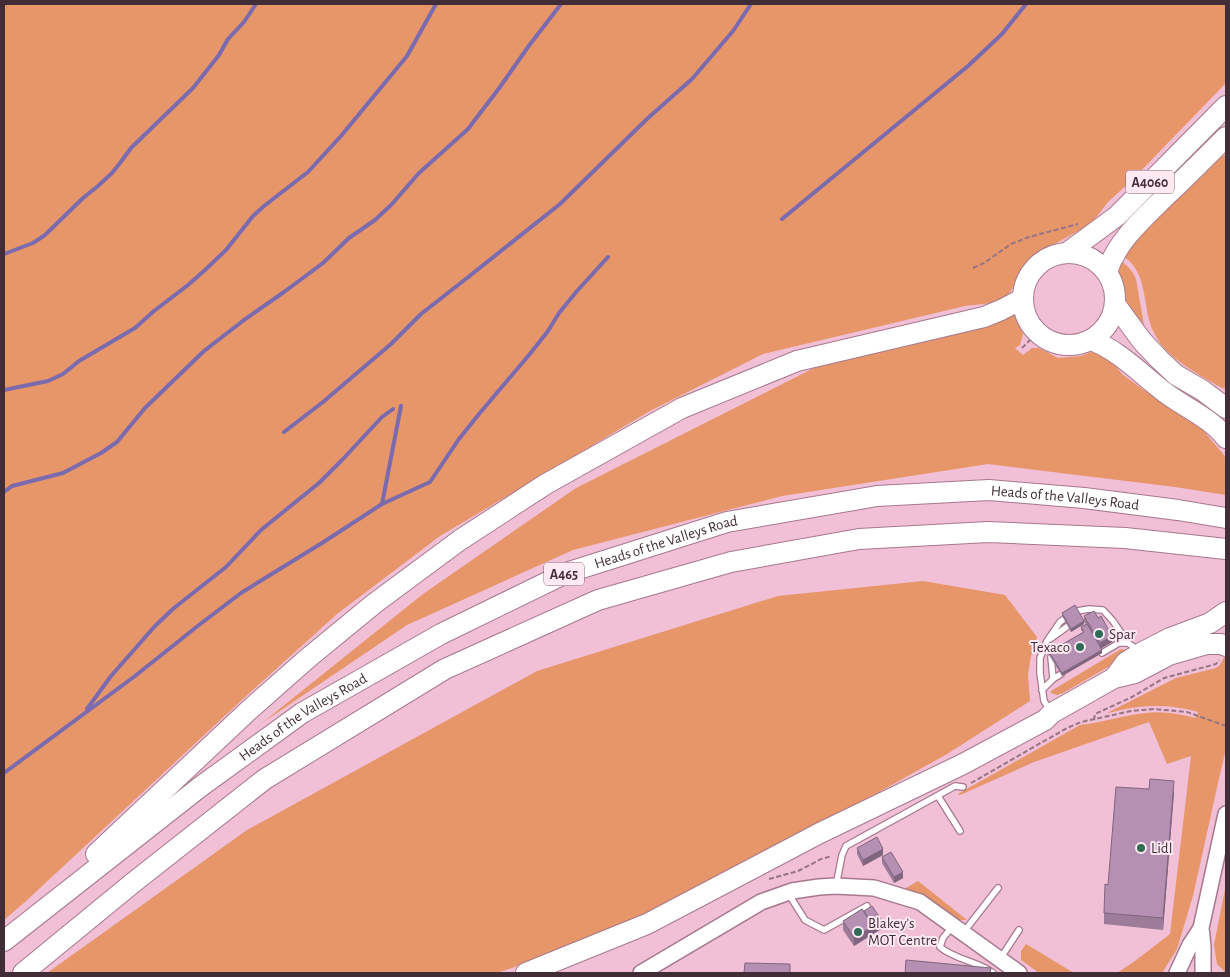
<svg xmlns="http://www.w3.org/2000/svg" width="1230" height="977" viewBox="0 0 1230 977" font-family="'Alegreya Sans',sans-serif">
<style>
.green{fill:#e69669}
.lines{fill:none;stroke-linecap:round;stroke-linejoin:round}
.stream{stroke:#7b6bae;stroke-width:4}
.service-casing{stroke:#a6788e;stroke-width:8}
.tertiary-casing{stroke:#a6788e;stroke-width:18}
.trunk-casing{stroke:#a6788e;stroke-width:22}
.path{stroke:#967483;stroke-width:2;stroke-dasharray:5 2.5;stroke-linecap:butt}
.service{stroke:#fff;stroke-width:5.5}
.tertiary{stroke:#fff;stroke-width:15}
.trunk{stroke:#fff;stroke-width:20}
.wall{fill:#9c7c99}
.shaded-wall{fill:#7f657d}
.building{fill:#b590b2;stroke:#7f657d}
.poi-dot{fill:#2f6c58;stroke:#ffeaf3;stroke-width:2}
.labels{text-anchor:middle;stroke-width:4;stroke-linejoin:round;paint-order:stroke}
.shield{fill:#ffeaf3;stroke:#7a666f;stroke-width:1}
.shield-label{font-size:14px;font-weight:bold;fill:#412d36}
.street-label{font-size:15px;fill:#412d36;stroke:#ffeaf3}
.poi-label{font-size:15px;fill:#412d36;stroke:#ffeaf3;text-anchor:start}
</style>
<rect width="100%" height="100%" fill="#f1bfd6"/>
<path class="green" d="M4,4h1222v79l-93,96 -25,23 -17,22 -51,28 -11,7 -17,30 -5,7 -15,7 -27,3 -202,48 -113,57 -210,125 -103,78 -93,84 -219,204 -21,18z
M1220,153l3,3 3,-2v235l-4,-1c-18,-10 -50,-28 -62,-45 -3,-5 -7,-11 -9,-17 -8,-23 -4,-54 -27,-69l7,-10 22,-24z
M1121,261c7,5 11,9 15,18l9,52c-14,-20 -32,-44 -24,-70z
M1014,314l9,20 -3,11 -5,3 8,7 9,-7h7l19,10 23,-2 10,-4 16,4 16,19 46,33 32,20 23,27 2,4v36l-51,-8 -187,-23 -206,32 -209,54 -166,75 -145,98 161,-129 153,-106 238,-120 171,-43z
M923,581l82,14 32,42 -6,19 -3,19 2,26 -83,53 -148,83 -157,79 -71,32 -74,25h-450l200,-143 290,-159 241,-75z
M1121,649l4,1v5l-3,4 -59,34 -6,2 -6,-2v-2z
M1224,657l2,1v91l-8,34 -25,113 -16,53 -15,24h-45l18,-12 35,-27 21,-178 -24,8 -18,-42 -115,40 -74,33 -2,-1 122,-69c22,-2 43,-10 66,-12 17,-2 34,1 50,5l2,-6c-33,-9 -58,-7 -90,1h-1l69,-35 40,-10 4,-3z
M918,881l49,39h-9l-9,-4 -46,-26z
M1226,884v89l-9,-9 -3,-19z
M1026,944l48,29h-35l-18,-13v-9z"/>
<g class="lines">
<path class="stream" d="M782,219l186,-153 34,-32 24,-30
M4,254l29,-11 12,-8 38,-37 15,-12 14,-13 8,-10 11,-15 62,-60 26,-33 9,-16 16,-17 12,-18
M4,390l44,-9 15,-7 16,-13 56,-33 19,-17 34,-26 17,-15 21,-20 27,-34 11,-10 44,-34 33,-36 66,-80 29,-52
M284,432l39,-30 68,-58 30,-30 46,-36 93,-74 88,-86 44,-39 41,-48 18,-27
M4,492l8,-6 51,-13 38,-20 16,-11 28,-34 59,-57 40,-31 40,-28 39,-29 26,-25 26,-18 17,-16 27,-31 49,-44 32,-42 28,-40 33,-43
M382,504l19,-98
M87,709l24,-33 44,-50 19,-18 52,-41 35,-37 58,-47 24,-24 39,-42 11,-8
M4,773l131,-97 64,-51 42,-32 81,-50 60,-39 48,-22 29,-43 20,-25 50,-59 19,-24 11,-18 18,-22 31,-34"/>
<defs>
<path id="service" d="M1077,611l12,-2 14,1 10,11 15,22 10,7
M1050,639l18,-13
M1102,653l17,-10h9
M1053,679l8,-5
M1042,690l11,-11 -2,-22
M1050,710l-6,-9 -4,-28v-15l7,-17 13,-19 4,-3
M938,796l22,35
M836,886l6,-31 4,-9 109,-60 8,1
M788,893l17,27 19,10 43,-24
M952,927l-9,11 -3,9c15,13 38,14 53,26
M963,933l35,-45
M1000,959l19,-29"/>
<path id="tertiary" d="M1201,928l2,18v27
M641,973l120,-71 31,-11 27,-4 17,-1 38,2 46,14 99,71
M1177,973l13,-28 11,-17 25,-114"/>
<g id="trunk">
<path d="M1068,252l49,-36 109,-110"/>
<circle cx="1069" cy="299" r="46"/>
<path d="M1107,272c10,-32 38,-55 61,-78 20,-19 39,-38 58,-57"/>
<path d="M1115,304l27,37 18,19 16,15 26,15 24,18"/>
<path d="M1091,340c28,10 52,36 76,54 19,14 45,25 59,44"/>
<path d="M1115,677l11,-15 15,-9 29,-15 40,-15 16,-11"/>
<path d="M96,854l152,-143 60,-53 67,-55 85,-63 86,-56 136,-76 115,-47 187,-44 17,-7 21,-11"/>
<path id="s1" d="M4,941l196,-154 102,-74 139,-79 125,-61 161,-51 150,-26 112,-6 95,8 94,12 48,8"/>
<path d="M23,973l111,-91 131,-103 180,-110 153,-69 133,-38 128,-23 129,-7 137,6 101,11"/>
<path d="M526,973l121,-49 173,-91 143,-69 82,-44 7,-7 62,-35 21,-5 34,-18 38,-11h14l5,2"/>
</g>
</defs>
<use href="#service" class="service-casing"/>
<use href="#tertiary" class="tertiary-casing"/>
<use href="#trunk" class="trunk-casing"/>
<path class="path" d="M973,268l11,-5 27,-19 18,-7 49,-13
M1022,348l15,-15
M1094,720l1,-6 37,-17 32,-19 52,-14 3,-4
M971,783l96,-55 14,-6 50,-11 23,-2 33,3 39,14
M769,879l29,-8 14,-7 9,-5 11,-3"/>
<use href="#service" class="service"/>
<use href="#tertiary" class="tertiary"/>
<use href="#trunk" class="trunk"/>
</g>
<path class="wall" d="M1062,613l22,8v-5l28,26 -11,6 1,5 -40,23 -13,-21v-3l34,-20 -2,-2v-3l5,-3 -2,-2v2l-13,8 -9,-16z
M1174,792l-11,138 -59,-6v-11l4,-28z
M857,848l26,7 -20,11 -6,-12z
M882,857l21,21 -9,5 -12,-20z
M864,911l19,17 -29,18 -11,-16v-9z"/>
<path class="shaded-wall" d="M1084,621v3l-13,8v-3z
M1112,636v6l-12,7v-6z
M1102,650v3l-40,23v-3z
M1174,781v11l-11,138v-12z
M883,849v6l-20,11v-6z
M903,872v6l-9,5v-6z
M883,922v6l-10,6v-6z
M873,926v8l-19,12v-8z"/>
<path class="building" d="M1075,605l9,16 -13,8 -9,-16z
M1094,611l4,7 3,-2 11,20 -12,7 -16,-27z
M1087,624l15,26 -40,23 -13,-21 35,-20 -3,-5z
M1150,779l24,2 -11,137 -59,-5 1,-29 3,1 8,-98 33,2z
M877,837l6,12 -20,11 -6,-12z
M891,852l12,20 -9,5 -12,-20z
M872,906l11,16 -10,6v-2l-9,-15z
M862,909l11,17 -19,12 -11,-17z
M906,960l85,8 -1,5h-85z
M745,963l45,1v9h-46z"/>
<g class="poi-dot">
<circle cx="1099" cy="634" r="5"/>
<circle cx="1080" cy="647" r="5"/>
<circle cx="1141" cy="848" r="5"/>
<circle cx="858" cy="932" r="5"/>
</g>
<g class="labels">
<g class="shield">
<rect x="1126" y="170.5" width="48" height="23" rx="4"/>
<rect x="544" y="562.5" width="40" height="23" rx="4"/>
</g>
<g class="shield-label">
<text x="1150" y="187">A4060</text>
<text x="564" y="579">A465</text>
</g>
<g class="street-label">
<text dy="5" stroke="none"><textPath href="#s1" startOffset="1184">Heads of the Valleys Road</textPath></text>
<text dy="5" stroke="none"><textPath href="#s1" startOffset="779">Heads of the Valleys Road</textPath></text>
<text dy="5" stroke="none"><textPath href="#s1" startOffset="374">Heads of the Valleys Road</textPath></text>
</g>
<g class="poi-label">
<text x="1109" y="639">Spar</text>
<text x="1070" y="652" text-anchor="end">Texaco</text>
<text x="1151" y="853">Lidl</text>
<text x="868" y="928">Blakey's<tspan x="868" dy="17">MOT Centre</tspan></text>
</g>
</g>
<rect width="1230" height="977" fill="none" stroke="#412d36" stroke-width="10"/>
</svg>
